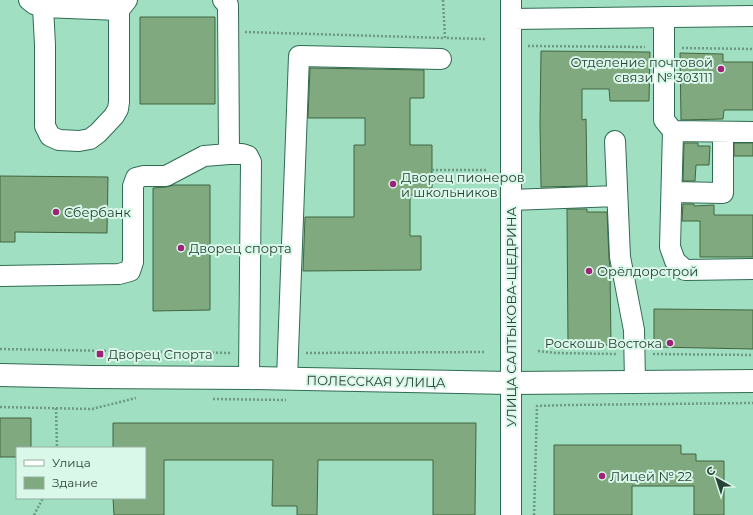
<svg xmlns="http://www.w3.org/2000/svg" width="753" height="515" viewBox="0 0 753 515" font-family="Montserrat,sans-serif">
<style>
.building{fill:#80a97f;stroke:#40663f}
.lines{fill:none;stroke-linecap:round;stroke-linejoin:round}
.minor-casing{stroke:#306c53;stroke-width:22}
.major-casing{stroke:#306c53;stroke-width:24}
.path{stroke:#6c9984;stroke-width:2.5;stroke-dasharray:2 2;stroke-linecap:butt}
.minor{stroke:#fff;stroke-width:20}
.major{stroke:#fff;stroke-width:22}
.poi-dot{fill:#9e2277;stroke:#daf8e9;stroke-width:1.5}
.labels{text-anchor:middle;stroke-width:4;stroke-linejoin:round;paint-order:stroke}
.poi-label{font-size:13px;fill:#294237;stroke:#daf8e9;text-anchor:start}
.street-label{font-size:13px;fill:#294237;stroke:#daf8e9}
</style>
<rect width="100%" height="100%" fill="#a1dfc2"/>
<path class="building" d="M140,17h75v87h-75z
M541,51l109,1 -1,49h-39l-1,-12h-27v31l4,-1 1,67 -46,1 -1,-65z
M680,53l43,1v8h30v48h-29l-1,9 -42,1z
M310,68l114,2v28h-14v47h22v50h-22v41h11v34l-118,1 2,-54h49v-72h11v-27h-57z
M684,143h14v3h12l-1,19h-13l-1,16h-12z
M734,143h19v13h-19z
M0,176l108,1 -1,56 -92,-1v10h-15z
M174,185h36v125l-57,1v-123l13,-1z
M683,204h11v2l20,-1v10h39v42h-53v-36h-18z
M567,209h20v3h20l2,46 1,9 1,78h-43z
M654,309l99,1v39l-99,-2z
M0,418h31v30h-14v9h-17z
M113,423h363l-1,92h-42v-55h-115l-1,55h-20v-9h-25l1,-46h-109v55h-50l-1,-17h32v-50h-32z
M554,445h127v9h15v7h28v54h-30v-29h-62v29h-78z"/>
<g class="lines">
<defs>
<path id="minor" d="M29,0l5,4 9,3 76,3
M223,0l5,5 1,149h13l6,2 3,6 -2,216
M43,7l2,38v81l5,10 9,4 20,1 11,-2 8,-6 16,-17 4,-7 1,-7v-92l8,-10
M664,17v103l9,11 80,1
M511,19l242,-3
M673,131l-3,116 5,14 10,9 68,-1
M615,141l5,116 14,73 1,52
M672,192l51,1v-61
M511,200l106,-4
M0,276l119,-2 11,-3 3,-9v-76l3,-8 8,-2h22l38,-20 25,-2
M287,379l12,-323 142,3
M511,515v-515"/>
<path id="major" d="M0,375l92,2 157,1 262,5 242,-2"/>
</defs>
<use href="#minor" class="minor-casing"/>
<use href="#major" class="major-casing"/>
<path class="path" d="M443,0l2,38 41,1
M245,32l200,6
M528,46l117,1
M682,48l71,1
M432,170h54
M0,349l231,4
M538,351l18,2 60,1
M306,353l179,-1
M653,354l100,1
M213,399l73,1
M0,407l92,2 44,-11
M56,408l1,40
M34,515l9,-17
M534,515l3,-109 31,-1 185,-2"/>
<use href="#minor" class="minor"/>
<use href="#major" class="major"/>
</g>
<g class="poi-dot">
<circle cx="721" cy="69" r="4"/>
<circle cx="393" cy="184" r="4"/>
<circle cx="56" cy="212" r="4"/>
<circle cx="181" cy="248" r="4"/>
<circle cx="589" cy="271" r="4"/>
<circle cx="670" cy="343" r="4"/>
<rect x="96" y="350" width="8" height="8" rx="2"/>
<circle cx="602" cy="476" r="4"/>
</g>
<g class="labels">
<g class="poi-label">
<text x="713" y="67" text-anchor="end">Отделение почтовой<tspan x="713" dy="15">связи № 303111</tspan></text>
<text x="401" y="182">Дворец пионеров<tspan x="401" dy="15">и школьников</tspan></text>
<text x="64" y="217">Сбербанк</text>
<text x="189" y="253">Дворец спорта</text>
<text x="597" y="276">Орёлдорстрой</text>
<text x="662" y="348" text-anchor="end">Роскошь Востока</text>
<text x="108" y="359">Дворец Спорта</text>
<text x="610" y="481">Лицей № 22</text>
</g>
<g class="street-label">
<text transform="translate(511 317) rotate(-90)" y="5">УЛИЦА САЛТЫКОВА-ЩЕДРИНА</text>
<text transform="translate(376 381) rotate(1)" y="5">ПОЛЕССКАЯ УЛИЦА</text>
</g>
</g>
<rect x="16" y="447" width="130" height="52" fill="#daf8e9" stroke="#93afa2"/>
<rect x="24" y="460" width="20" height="6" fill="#ffffff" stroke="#93afa2"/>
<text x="52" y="467" font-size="12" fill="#294237">Улица</text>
<rect x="24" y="477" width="20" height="12" fill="#80a97f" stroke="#93afa2"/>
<text x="52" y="487" font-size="12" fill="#294237">Здание</text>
<g transform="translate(717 479) rotate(321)" stroke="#daf8e9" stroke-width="3" paint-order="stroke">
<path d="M0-3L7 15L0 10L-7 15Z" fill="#294237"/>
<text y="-6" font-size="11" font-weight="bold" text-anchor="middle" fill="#294237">С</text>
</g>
</svg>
